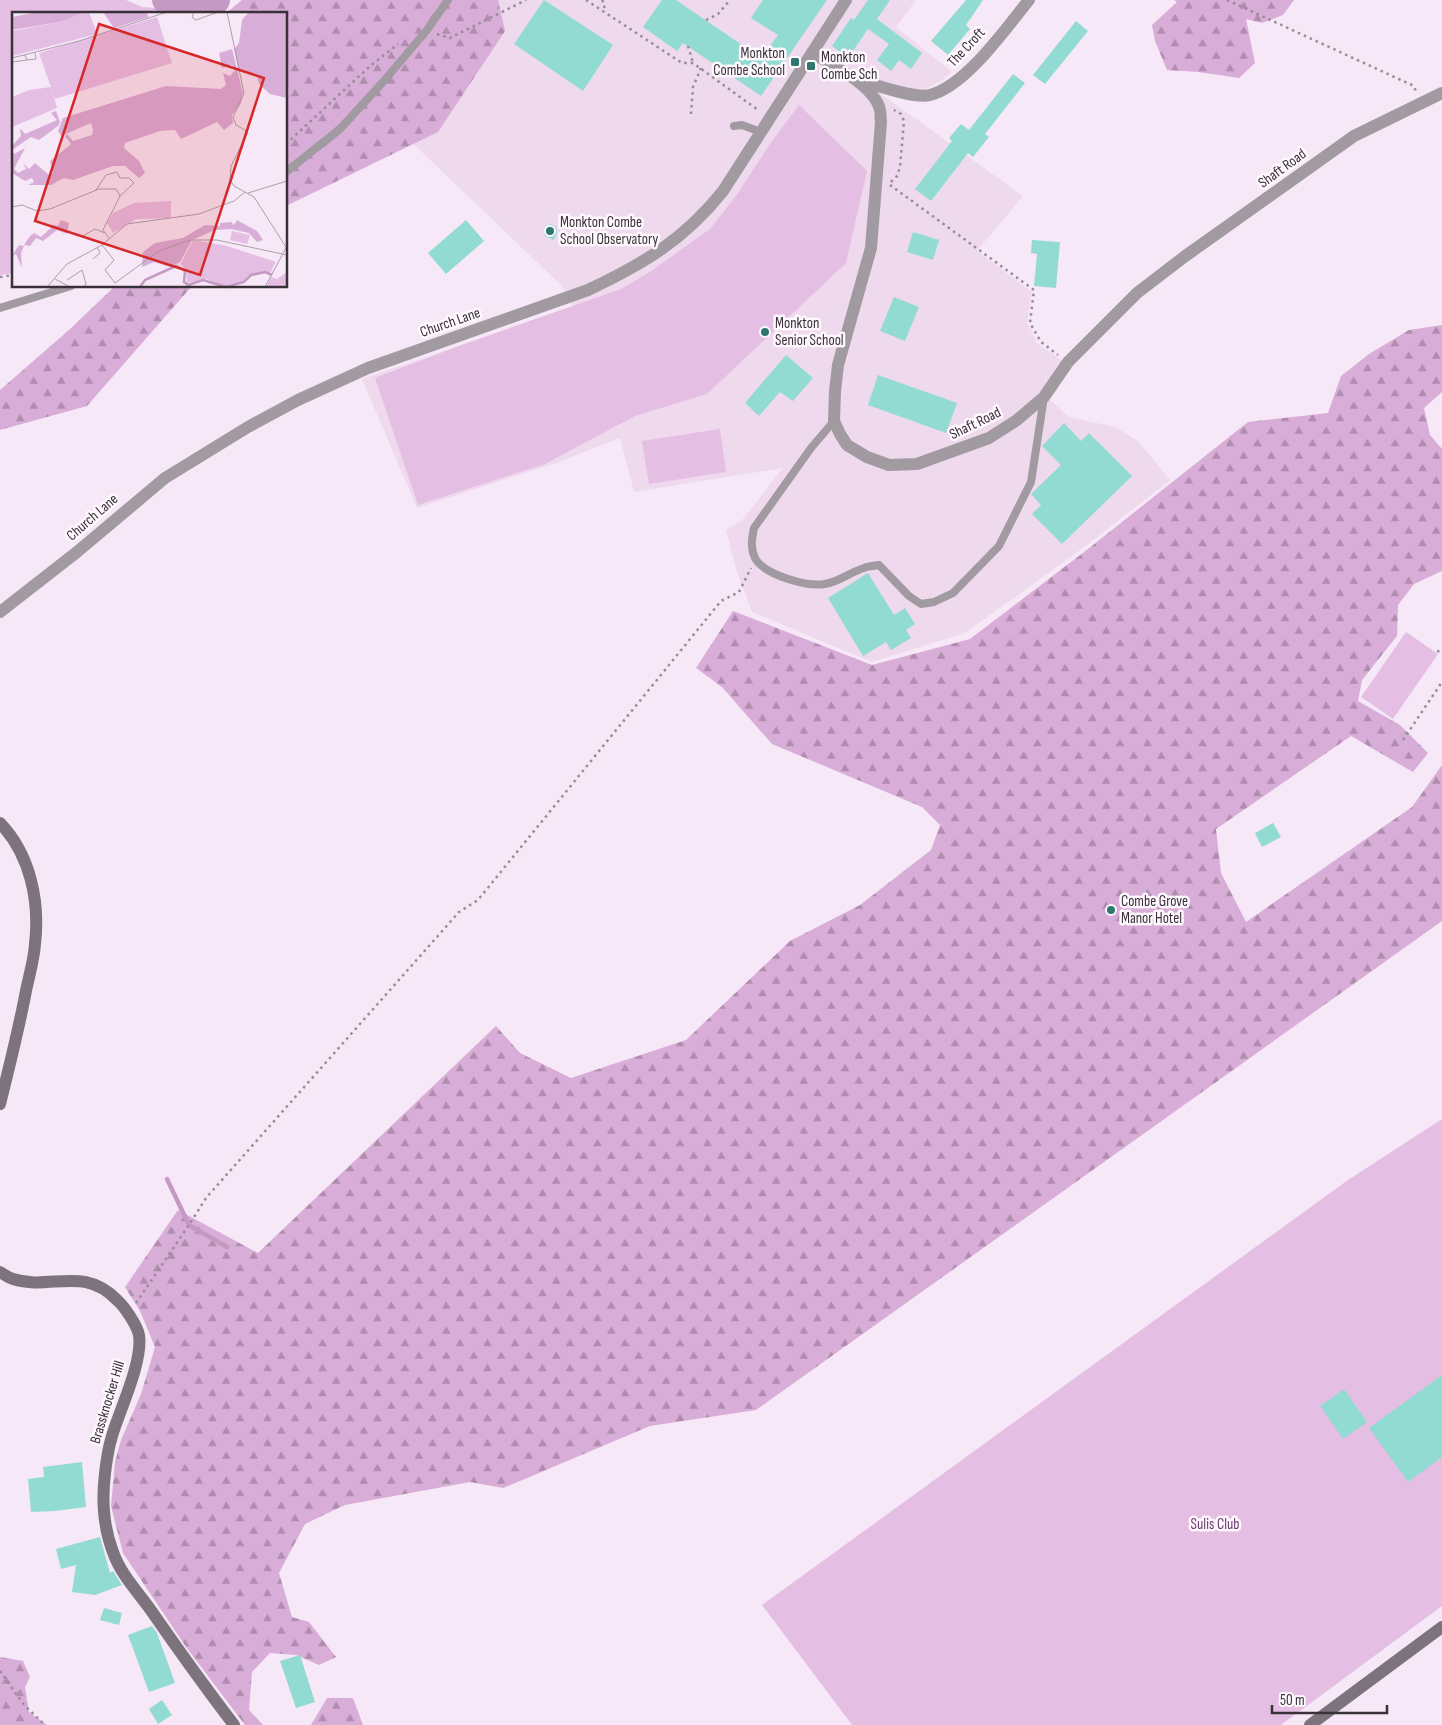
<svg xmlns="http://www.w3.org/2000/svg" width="1442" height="1725" viewBox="0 0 1442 1725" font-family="'Sofia Sans Condensed',sans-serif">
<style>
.built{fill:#eed9ed}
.forest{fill:url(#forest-firs)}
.green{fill:#e5bee4}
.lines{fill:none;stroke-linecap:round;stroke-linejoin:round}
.stream{stroke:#c49ac3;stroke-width:4.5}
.river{stroke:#c49ac3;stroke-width:28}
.building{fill:#91dbd3}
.path{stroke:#978c97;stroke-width:2.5;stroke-dasharray:2.5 4;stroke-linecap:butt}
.lane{stroke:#a19aa1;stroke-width:8}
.street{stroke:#a19aa1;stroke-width:12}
.secondary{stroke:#7c737c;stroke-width:12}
.poi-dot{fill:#2e766f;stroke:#fff8fe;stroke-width:2}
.labels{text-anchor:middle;stroke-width:5;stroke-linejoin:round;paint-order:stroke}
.street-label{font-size:15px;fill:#383238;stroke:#fff8fe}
.poi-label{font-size:15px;fill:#383238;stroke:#fff8fe;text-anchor:start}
.park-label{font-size:15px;fill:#6d386d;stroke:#fff8fe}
.inset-river{fill:none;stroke:#c49ac3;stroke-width:2.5}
.inset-road{fill:none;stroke:#ab9fab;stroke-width:1}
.view{fill:#d62828;fill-opacity:0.15;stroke:#d62828;stroke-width:2.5}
.inset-edge{fill:none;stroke:#383238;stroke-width:2.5}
</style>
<defs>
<pattern id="forest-firs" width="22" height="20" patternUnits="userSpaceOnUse" patternTransform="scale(1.25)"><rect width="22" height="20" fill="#d8add7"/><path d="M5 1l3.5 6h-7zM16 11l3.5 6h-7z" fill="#b08daf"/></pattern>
</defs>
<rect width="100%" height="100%" fill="#f7e8f7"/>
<path class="built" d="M479,0h437l-20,27 56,45 -13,10 -16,8h-10l-29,-9 -4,12 143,103 -46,55 55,41 -5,30 10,21 25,18 -20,32 27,24 46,10 23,14 32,39 -83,65 -122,88 -93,29 -120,-50 -15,-40 -11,-42 16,-10 41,-52 -149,24 -14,-54 -61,24 -142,46 -55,-129 211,-72 -11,-21 -177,-169z"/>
<path class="forest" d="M242,0h256l7,31 -67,101 -152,74v-192h-61z
M1174,0h120l-11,15 -21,8 -16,-4 9,44 -16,15 -41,-6 -31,-2 -12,-29 -3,-16 25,-23z
M115,286h77l-105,120 -87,24v-40l69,-60z
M1442,325v67l-18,16 6,27 12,14v122l-28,13 -16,21 -1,31 -35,44 -4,21 42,24 28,28 -15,19 -62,-36 -135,93 5,44 25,49 166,-115 30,-42v156l-686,489 -106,16 -147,62 -33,-6 -125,23 -40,19 -26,49 13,44 17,5 27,35 -17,8 -23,-10 -26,-2 -18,19 -3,38 14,15h-18l-59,-78 -63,-94 -12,-47 4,-44 6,-22 20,-46 14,-47 -15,-36 -15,-24 53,-77 80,43 238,-227 24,27 51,25 115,-38 104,-99 70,-36 71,-55 9,-25 -18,-18 -150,-63 -50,-57 -26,-19 37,-57 139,54 98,-26 118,-90 160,-127 80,-9 13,-37 28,-22 40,-24z
M0,1657l23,4 7,16 -5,10 4,25 18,13h-47z
M327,1698h26l10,27h-52z"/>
<path class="green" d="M0,0h126l16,7 16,1 5,6h-149v259l-14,2z
M799,105l68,66 -21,92 -139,131 -72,22 -90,48 -127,41 -43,-127 92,-35 154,-54 29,-17 60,-43 26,-33 34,-52z
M720,429l6,43 -77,12 -7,-43z
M1406,632l32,22 -45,65 -32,-22z
M1442,1119v487l-161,119h-429l-90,-120 586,-425z"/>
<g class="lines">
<path class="stream" d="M167,1179l22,46 38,22"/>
<path class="river" d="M166,0c16,3 35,12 50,0"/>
</g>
<path class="building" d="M544,0l69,45 -30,46 -69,-47z
M662,0h14l85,58 17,-23 -27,-17 12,-18h64l-66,96 -78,-53 -6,8 -34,-24z
M868,0h22l-13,19 45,34 -11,16 -12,-9 -8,11 -14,-11 12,-16 -21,-15 -20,29 -16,-12 19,-28 3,2z
M966,0h17l-17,25 4,4 -22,26 -17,-14z
M1076,21l12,10 -43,53 -12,-9z
M1013,74l12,9 -40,51 4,3 -16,20 -5,-4 -37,48 -16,-12 37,-48 -3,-3 12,-14 8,6z
M466,220l18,21 -38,33 -18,-21z
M551,224l5,3 1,5 -3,8 -9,-4 -1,-5 2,-5z
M913,232l26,8 -6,20 -26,-8z
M1032,240l28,2 -4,46 -22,-2 3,-32 -6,-1z
M894,297l25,10 -14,34 -25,-10z
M786,355l27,23 -20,23 -13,-9 -21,24 -14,-13z
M878,375l79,28 -11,30 -78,-28z
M1064,423l17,18 8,-8 43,43 -70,68 -30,-30 9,-9 -10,-11 30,-29 -19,-19z
M868,573l26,42 11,-7 10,16 -9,6 5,8 -20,12 -5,-8 -23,14 -35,-58z
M1273,823l8,14 -19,10 -7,-14z
M1442,1375v82l-34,25 -39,-54z
M1344,1389l23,33 -24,17 -23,-33z
M82,1462l4,45 -31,4 -24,1 -3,-33 16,-2 -1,-10z
M100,1537l10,36 3,-2 9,14 -27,10 -23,-3 4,-27 -15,4 -5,-20z
M104,1608l18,5 -3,12 -19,-5z
M152,1626l5,7 18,50 -26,9 -21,-57z
M300,1655l15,47 -19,6 -16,-47z
M162,1700l10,15 -14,9 -9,-15z"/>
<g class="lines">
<path class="path" d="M586,0l96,63h11l65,47
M602,0l3,5 -2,5
M1227,0l187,86 2,6
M706,20l12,-6 12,-14
M437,34l13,4 76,-38
M688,46l5,17
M691,114l2,-27 8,-19
M286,144l83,-77 29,-23
M891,182l6,-6 3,-9 4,-46 -3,-7 -7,-4
M890,185l144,105 -4,33 11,19 17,13
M0,277l14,-2
M1437,651l5,1
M1403,740l39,-58
M136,1303l53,-78 17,-27 253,-286 19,-12 243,-299 18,-9 12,-24
M0,1671l25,35 20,19"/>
<path class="lane" d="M734,126l8,-1 19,7
M286,172l54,-43 43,-47 44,-52 21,-30
M0,308l71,-22
M834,421l-23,27 -57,80c-2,10 -4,20 1,30 9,17 52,29 70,26 14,-2 25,-12 39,-16 4,-2 10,-2 15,-3l30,31 12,8 13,-2 19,-9 46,-47 32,-64 13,-85"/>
<path class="street" d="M812,53c19,11 63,33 68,57 1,3 0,8 1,12l-10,126 -33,117 -3,26 -1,30 6,13 7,11 20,12 22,8 28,-1 72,-26 28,-18 27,-23 24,-35 69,-69 47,-36 170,-121 88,-43
M859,80c17,5 55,19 71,15 36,-9 76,-67 99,-95
M0,612l77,-60 88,-74 83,-51 50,-27 70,-32 220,-78c55,-26 96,-50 135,-99l123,-191"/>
<path class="secondary" d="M0,823c30,31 40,78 35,121 -1,17 -7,35 -10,52 -7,36 -16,72 -25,108
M0,1272c4,2 8,6 13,7 38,12 70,-14 104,21 7,6 20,25 22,35 4,27 -19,74 -27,101 -6,20 -10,55 -8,75 1,14 4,28 9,41 7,21 24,39 37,57 27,39 55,78 84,116
M1310,1725l132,-98"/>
</g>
<g class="poi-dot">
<rect x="790" y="57" width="10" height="10" rx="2.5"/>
<rect x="806" y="61" width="10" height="10" rx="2.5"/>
<circle cx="550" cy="231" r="5"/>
<circle cx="765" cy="332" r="5"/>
<circle cx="1111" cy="910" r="5"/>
</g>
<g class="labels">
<g class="street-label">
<text transform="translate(966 47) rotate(-47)" y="5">The Croft</text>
<text transform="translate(1282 168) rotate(-36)" y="5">Shaft Road</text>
<text transform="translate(450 322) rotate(-19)" y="5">Church Lane</text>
<text transform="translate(975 423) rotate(-26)" y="5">Shaft Road</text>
<text transform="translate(92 517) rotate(-41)" y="5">Church Lane</text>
<text transform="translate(107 1402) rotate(-73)" y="5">Brassknocker Hill</text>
</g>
<g class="poi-label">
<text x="785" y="58" text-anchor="end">Monkton<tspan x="785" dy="17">Combe School</tspan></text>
<text x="821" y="62">Monkton<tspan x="821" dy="17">Combe Sch</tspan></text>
<text x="560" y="227">Monkton Combe<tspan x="560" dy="17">School Observatory</tspan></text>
<text x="775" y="328">Monkton<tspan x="775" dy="17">Senior School</tspan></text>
<text x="1121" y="906">Combe Grove<tspan x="1121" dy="17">Manor Hotel</tspan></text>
</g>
<g class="park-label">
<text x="1215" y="1529">Sulis Club</text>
</g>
</g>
<g transform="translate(12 12)">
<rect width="275" height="275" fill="#f7e8f7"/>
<path d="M39,75l6,21 -45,19v-30l17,-7z" fill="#e5bee4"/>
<path d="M26,0h46l-19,9 -53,9v-13zM91,0h43l3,5 -35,11zM237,0h38v86l-17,-4 -11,-10 -2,-9 -19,-7 -4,-19 5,-6 3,-23zM220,37l11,44 -2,11 -9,11 1,8 -9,7 -7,-8 -36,17 -6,-9 -15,1 -35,12 -1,5 15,13 6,12 -6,5 -14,-12h-12l-40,14 -9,-2 -13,7h-23l6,-3 -2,-4 -7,3 -13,-8v-27l9,-10 -1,-8 5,6 32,-14 -6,-7 5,-2 4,11 -2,4 -19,14 -8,-3 -19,13 2,4 11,-6 -11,21 4,4 8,-4 -3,-6 6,6 6,-6 15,13 3,-4 -3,-11 21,-17 -6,-8 2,-2 6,7 19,-6 1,-5 -2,-7 -30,13 -3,-5 5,-13 103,-32 55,3 5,-4 -3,-12 7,3 5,-6 -3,-5 -10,3 -3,-15zM49,208l8,3 -2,11 -10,-4 -14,11 -7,-3 -6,8 -6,-1 6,-9 4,-3 7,4 13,-12 4,1zM225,208l20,11 6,9 -6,2 -8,-9 -18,-4 -16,1 -23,10 -12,22 -10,5 -16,-5 -12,5 1,-15 12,-9 28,-5 22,-13 15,1v-3l11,-1 3,3zM7,233l5,1 -3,7 1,15 -6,-14 -4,2z" fill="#d8add7"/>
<path d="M72,0h5l8,22 -85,22v-25l53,-10zM145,5l15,46 -117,36 -16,-46zM38,79l7,16 -9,3 -6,-16zM7 96a10 10 0 1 1 20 0a10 10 0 1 1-20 0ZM159,189v17l-35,1 -23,14 -6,-10 6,-10 21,-10zM220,219l18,4 -3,9 -17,-4zM181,228l34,6 49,16 -6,11 -21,2 -6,7 -21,5 -15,-8 -20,4 -1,-12 -5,-8zM275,260v15h-21l5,-10 6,2z" fill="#e5bee4"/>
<path class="inset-river" d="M128,275l5,-7 31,-14 9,5 -1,11 4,3 15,-5 23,7 18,-5 7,-7 14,-3 7,3"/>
<path class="inset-road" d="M182,0l-2,5 4,3 22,-8M215,0l17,81 -11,24 3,8 12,7 -17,34 -1,14 4,6 20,11 32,50M13,43l2,5 9,-1 -1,-6M0,46l67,-17 88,-29M0,50l15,-2M84,178l10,-15 11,-3 3,6h9l5,5 -14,13M236,181l39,-12M0,195l10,-2 15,6 13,-2 49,-20h17l4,7 -17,34 6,8M69,225l14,-8 10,4M90,233l12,15 -9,10 10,13 44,-32 31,-11h27l70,15M81,247l7,-6 -3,-6M43,267l15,8M55,268l15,-10 4,14 -2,3M35,275l20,-23 35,-19 25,-21 72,-10 35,-13 11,-9M253,275l22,-41"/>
<path class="view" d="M87,12l165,54 -64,197 -165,-54z"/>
<rect width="275" height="275" class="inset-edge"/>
</g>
<path d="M1272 1705v8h115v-8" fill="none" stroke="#383238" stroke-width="2.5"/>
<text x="1280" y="1705" font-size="15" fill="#383238" stroke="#fff8fe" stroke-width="4" paint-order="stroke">50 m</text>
</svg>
